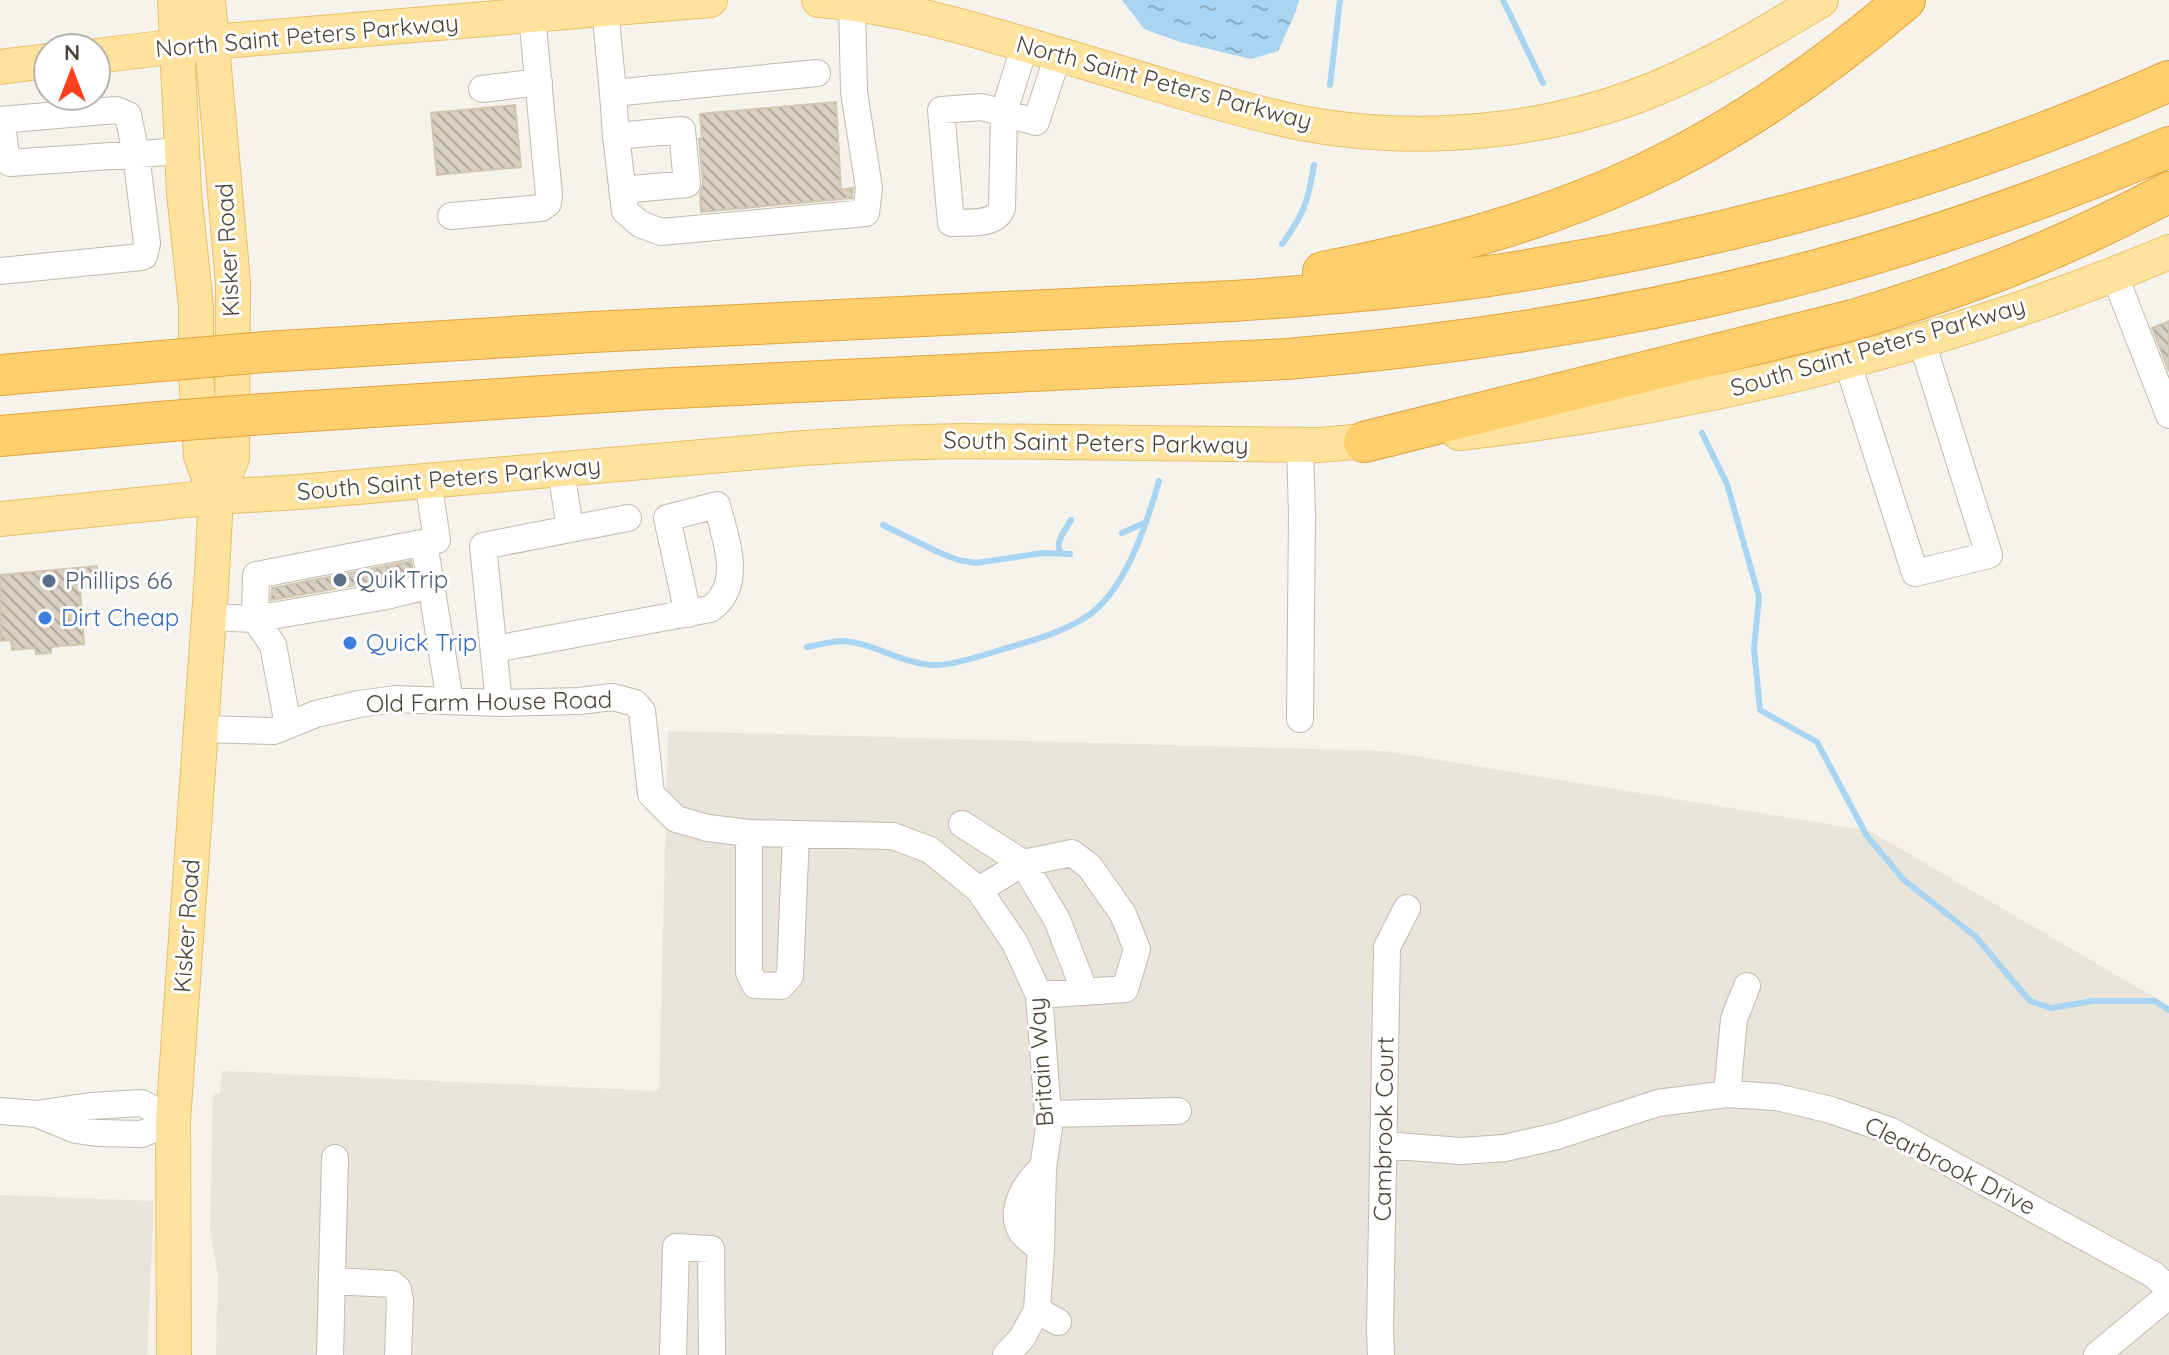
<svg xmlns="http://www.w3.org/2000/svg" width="2169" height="1355" viewBox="0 0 2169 1355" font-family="Quicksand,sans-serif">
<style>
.residential{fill:#eae5da}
.water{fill:url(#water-ripples)}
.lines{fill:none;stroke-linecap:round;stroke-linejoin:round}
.stream{stroke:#a9d4f2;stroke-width:6}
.building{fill:url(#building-back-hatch);stroke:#d3c7b4;stroke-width:2}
.minor-casing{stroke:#c2bbae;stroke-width:28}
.major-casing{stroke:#e6c16a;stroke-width:36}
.highway-casing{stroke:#e0a43c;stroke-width:42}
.minor{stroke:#fff;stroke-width:26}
.major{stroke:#ffe39c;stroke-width:34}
.highway{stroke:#ffcf6e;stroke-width:40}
.highway-bridge-casing{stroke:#e0a43c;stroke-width:42;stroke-linecap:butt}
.highway-bridge{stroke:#ffcf6e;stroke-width:40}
.service-dot{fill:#5c6f8a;stroke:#fff;stroke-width:3}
.shop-dot{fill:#3f7fe0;stroke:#fff;stroke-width:3}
.labels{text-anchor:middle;stroke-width:6;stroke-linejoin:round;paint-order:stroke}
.street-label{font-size:24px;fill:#4b4439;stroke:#fff}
.service-label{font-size:24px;fill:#4e5e75;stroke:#fff;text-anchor:start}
.shop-label{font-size:24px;fill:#366cbe;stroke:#fff;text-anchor:start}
</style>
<defs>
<pattern id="water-ripples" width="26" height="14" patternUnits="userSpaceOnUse" patternTransform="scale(2)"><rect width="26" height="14" fill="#a9d4f2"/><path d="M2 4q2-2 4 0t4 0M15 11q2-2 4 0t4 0" fill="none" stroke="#8caec5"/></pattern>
<pattern id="building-back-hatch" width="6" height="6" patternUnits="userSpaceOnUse" patternTransform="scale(2)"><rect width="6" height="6" fill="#d8cfc1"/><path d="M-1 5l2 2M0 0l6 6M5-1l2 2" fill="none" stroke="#b1aa9e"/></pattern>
</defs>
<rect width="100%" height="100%" fill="#f6f3ec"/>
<path class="residential" d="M668,731l717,20 485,80 299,175v349h-1953l2,-80 -8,-44 3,-138h7l2,-22 437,20z
M0,1195l154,6 -7,154h-147z"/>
<path class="water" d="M1122,0h177l-3,11 -18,40 -27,8 -71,-17 -36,-13z"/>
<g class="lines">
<path class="stream" d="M1503,0l40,83
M1330,85l10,-85
M1282,244c22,-30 26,-42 32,-79
M1702,433l25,51 32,113 -5,52 6,61 57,32 50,94 37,44 71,56 55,65 21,7 42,-7h62l14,9
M883,525l57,28 18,7 18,3 67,-10 27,1
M1122,533l24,-11
M1060,552c-5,-11 6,-23 11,-32
M807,647c11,-2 25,-6 36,-6 30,2 58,22 89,24 18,1 53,-10 71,-16 29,-8 61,-17 86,-34 37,-26 58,-92 70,-134"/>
</g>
<path class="building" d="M836,102l5,88 12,-2 -1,10 -151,14 -1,-19 3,-10 -4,-44 3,-1 -2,-24z
M515,105l6,62 -84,8 -6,-62z
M2169,321v50l-17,-43z
M411,561l2,12 -29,7 -113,20 1,-12z
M97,566l2,21 -19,1 4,56 -33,3v6l-15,1 -1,-6 -23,2 -1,-10 -10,1 -1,-66z"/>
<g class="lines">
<defs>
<path id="minor" d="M605,8l8,85 204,-20
M1025,45l-21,67 -2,96c-6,18 -34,14 -51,15l-10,-113 41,-3 54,15 22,-67
M482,89l57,-7
M613,93l3,43 66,-6 5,54 -65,6
M0,120l116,-10 12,5 8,39 11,89 -3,13 -3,1 -141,14
M1,120l6,40 3,3 172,-12
M616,136l9,75 15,13 21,8 205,-19 3,-25 -15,-96 -2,-89
M451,216l90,-8 7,-5 1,-8 -17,-179
M2114,274l55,141
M1847,361l68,212 74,-18 -68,-216
M570,529l58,-11
M431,585l19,116
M208,617l47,2 132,-23 44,-11 -7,-42
M495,649l215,-40c35,-24 15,-71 7,-104l-50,13 21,96
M499,703l-16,-157 87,-17 -9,-59
M1300,719l2,-204 -2,-70
M288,725l-15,-80 -18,-26 1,-44 181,-35 -9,-59
M202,729l72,2 42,-17 43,-10 36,-5 104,4 80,-2 34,-4 22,6 7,8 9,83 25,25 32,9 41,5 144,3 37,14 49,40 36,53 24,52 10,133 -6,40 -2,81 -4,61 -15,28 -16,17
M962,824l61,39 34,57 28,72
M749,833v139l6,13 26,1 9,-10 6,-142
M979,890l44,-27 49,-10 18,14 33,47 14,35 -12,40 -86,6
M1727,1094l7,-75 13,-33
M0,1111l37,3 39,16 21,3 45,1 31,-13
M37,1114l53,-8 52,-3 31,18
M1048,1114l130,-3
M1384,1145l77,6 44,-3 52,-12 101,-33 69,-9 49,3 55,13 60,21 263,144 15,14
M1041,1249c-6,-5 -16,-11 -20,-18 -12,-21 5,-50 22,-63
M332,1281l60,3 6,5 2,12 -2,54
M1037,1310l21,12
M330,1355l5,-197
M673,1355l3,-108 35,2 1,106
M1381,1355l-1,-26 7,-382 20,-39
M2097,1355l72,-60"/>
<path id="major" d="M175,0l9,193 12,113v67l5,83 15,41
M819,0c91,7 178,37 265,62 62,18 123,39 186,54 115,29 252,22 364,-19 66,-24 127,-61 187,-97
M96,56l116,-14 498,-42
M0,67l48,-6
M1459,433c243,-27 484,-86 710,-181
M0,519l216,-22 83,-5 505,-44 85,-5 72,-2 358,4 71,-6
M174,1355l-1,-234 39,-548 4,-76 16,-39 1,-175 -25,-283"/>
<path id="highway" d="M1323,272c107,-21 214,-49 314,-95 98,-45 186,-107 268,-177
M265,352l327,-20 641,-31c100,-7 201,-15 300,-32 218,-36 434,-98 636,-188
M0,375l173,-15
M264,414l389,-25 634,-30c169,-14 338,-40 503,-82 129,-33 256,-78 379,-130
M0,436l171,-15
M1364,442l489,-122c114,-34 212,-72 316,-128"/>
</defs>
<use href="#minor" class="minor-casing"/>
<use href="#major" class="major-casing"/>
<use href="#highway" class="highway-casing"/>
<use href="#minor" class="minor"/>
<use href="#major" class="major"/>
<use href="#highway" class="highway"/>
<defs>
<path id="highway-bridge" d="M173,360l92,-8
M171,421l93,-7"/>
</defs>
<use href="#highway-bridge" class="highway-bridge-casing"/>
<use href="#highway-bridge" class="highway-bridge"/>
</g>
<g class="service-dot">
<circle cx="340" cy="580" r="8"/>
<circle cx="49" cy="581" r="8"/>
</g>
<g class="shop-dot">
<circle cx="45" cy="618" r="8"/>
<circle cx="350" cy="643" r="8"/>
</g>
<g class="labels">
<g class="street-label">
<text transform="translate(307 36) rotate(-5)" y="8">North Saint Peters Parkway</text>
<text transform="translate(1164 83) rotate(15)" y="8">North Saint Peters Parkway</text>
<text transform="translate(228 250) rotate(-93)" y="8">Kisker Road</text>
<text transform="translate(1878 347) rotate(-16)" y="8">South Saint Peters Parkway</text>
<text transform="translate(1096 443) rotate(1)" y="8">South Saint Peters Parkway</text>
<text transform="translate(449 479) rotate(-5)" y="8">South Saint Peters Parkway</text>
<text transform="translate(489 702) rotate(-1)" y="8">Old Farm House Road</text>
<text transform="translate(187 926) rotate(-86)" y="8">Kisker Road</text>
<text transform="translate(1041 1062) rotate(-94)" y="8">Britain Way</text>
<text transform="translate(1384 1129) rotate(-89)" y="8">Cambrook Court</text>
<text transform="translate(1950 1166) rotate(27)" y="8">Clearbrook Drive</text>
</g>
<g class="service-label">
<text x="356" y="588">QuikTrip</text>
<text x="65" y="589">Phillips 66</text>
</g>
<g class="shop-label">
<text x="61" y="626">Dirt Cheap</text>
<text x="366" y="651">Quick Trip</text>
</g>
</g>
<g transform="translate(72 72)"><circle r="38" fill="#ffffff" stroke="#b7b4b0" stroke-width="2"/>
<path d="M0-6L14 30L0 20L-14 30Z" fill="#fc3f1d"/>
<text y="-12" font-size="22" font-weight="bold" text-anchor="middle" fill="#4b4439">N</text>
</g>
</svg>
